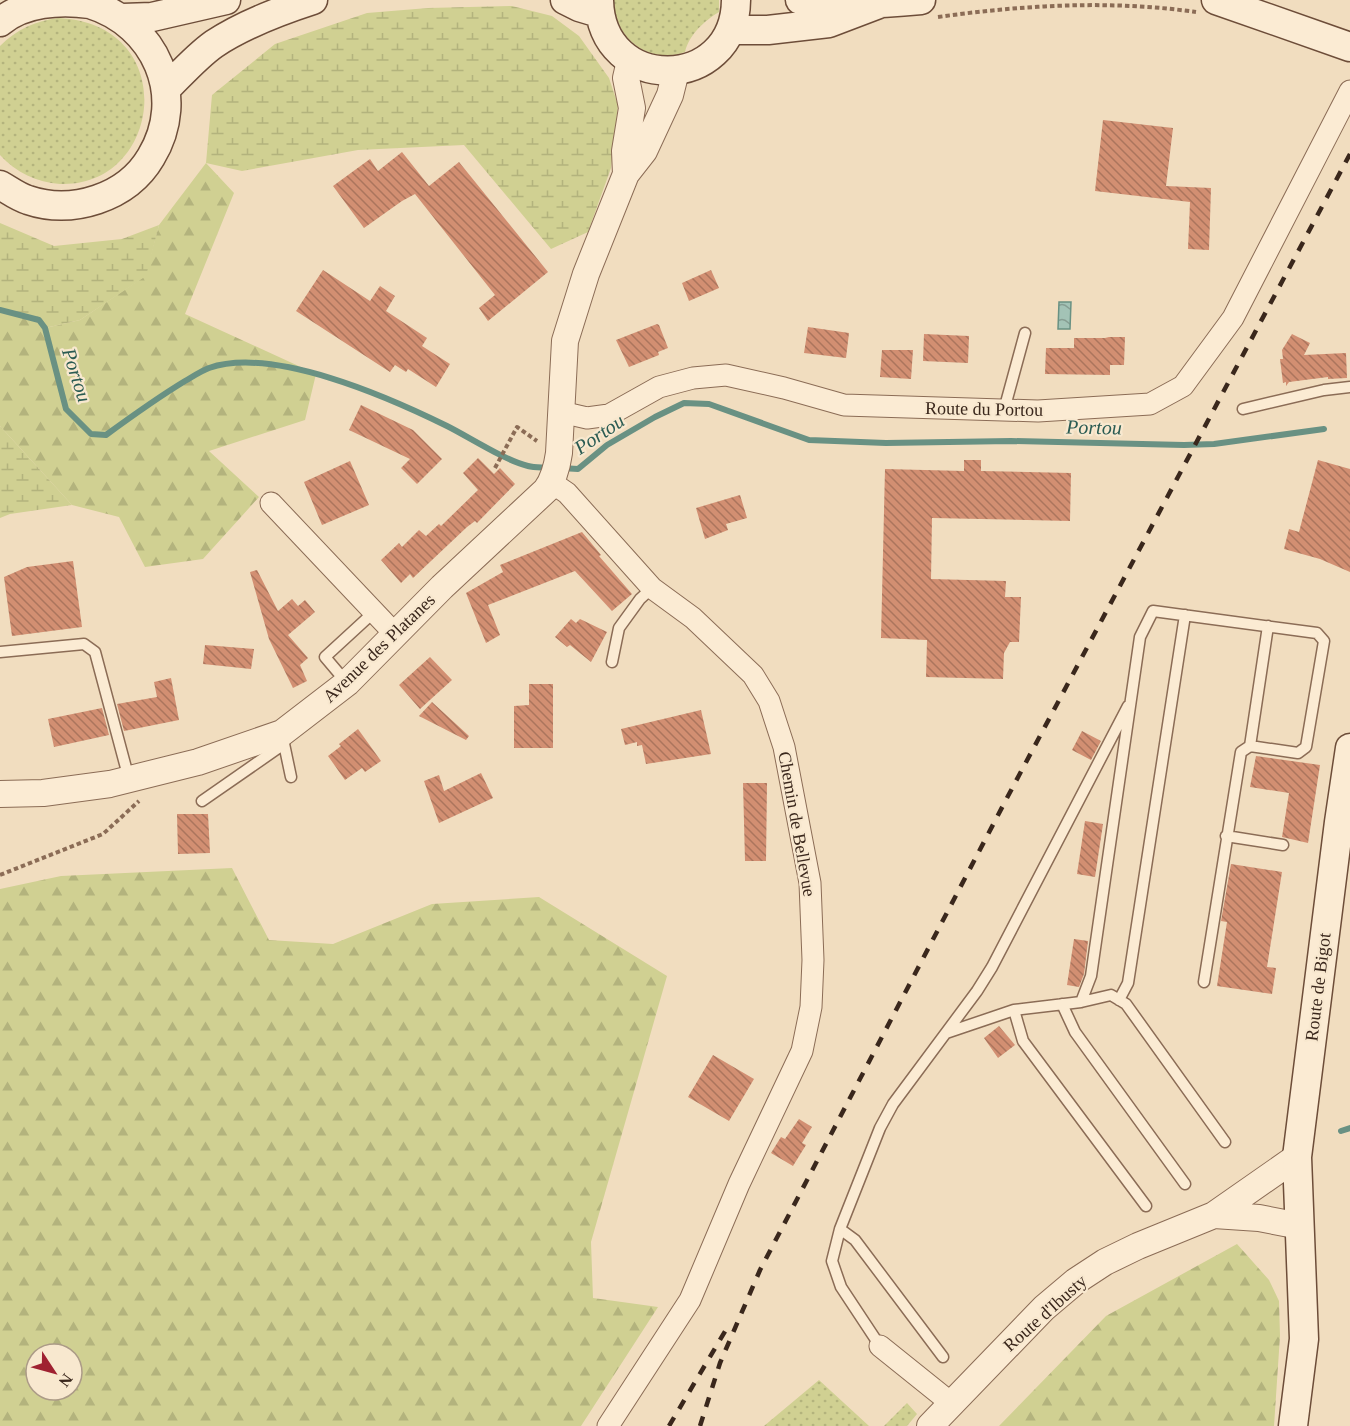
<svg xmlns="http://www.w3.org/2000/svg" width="1350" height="1426" viewBox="0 0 1350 1426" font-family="'Times New Roman',serif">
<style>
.grass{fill:url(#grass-dots)}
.forest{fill:url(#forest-firs);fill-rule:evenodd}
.wetland{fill:url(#wetland-marsh)}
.water{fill:url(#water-waves);stroke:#699183;stroke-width:1.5}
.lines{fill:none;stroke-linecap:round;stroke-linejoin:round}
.stream{stroke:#699183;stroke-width:6}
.building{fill:url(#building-back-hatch)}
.service-casing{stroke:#8b6c56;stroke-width:13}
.minor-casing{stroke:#8b6c56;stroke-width:23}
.tertiary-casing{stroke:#8b6c56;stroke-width:28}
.secondary-casing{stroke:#6d4d39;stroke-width:31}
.path{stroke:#8b6c56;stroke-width:4;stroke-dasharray:4.5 3;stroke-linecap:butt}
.service{stroke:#fbebd3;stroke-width:10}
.minor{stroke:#fbebd3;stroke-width:21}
.tertiary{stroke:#fbebd3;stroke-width:26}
.secondary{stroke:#fbebd3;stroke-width:28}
.rail{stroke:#3a271c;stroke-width:4.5;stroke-dasharray:10 10;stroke-linecap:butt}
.labels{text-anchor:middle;stroke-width:4.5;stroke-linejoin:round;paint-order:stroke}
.street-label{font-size:18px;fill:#3a271c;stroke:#f8e8cf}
.water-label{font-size:20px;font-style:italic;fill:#2a5b52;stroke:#f8e8cf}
</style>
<defs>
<pattern id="grass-dots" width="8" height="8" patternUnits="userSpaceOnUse" patternTransform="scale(1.5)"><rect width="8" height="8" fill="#d0d092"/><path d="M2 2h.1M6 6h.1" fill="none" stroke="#b3b37d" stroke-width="1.8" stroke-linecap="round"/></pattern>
<pattern id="forest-firs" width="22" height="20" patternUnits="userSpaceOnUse" patternTransform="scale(1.5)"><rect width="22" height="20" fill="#d0d092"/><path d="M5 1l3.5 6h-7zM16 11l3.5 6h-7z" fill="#b3b37d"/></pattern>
<pattern id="wetland-marsh" width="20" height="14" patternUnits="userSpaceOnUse" patternTransform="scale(1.5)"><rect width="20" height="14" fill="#d0d092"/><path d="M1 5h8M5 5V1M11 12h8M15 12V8" fill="none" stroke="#b3b37d"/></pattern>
<pattern id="water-waves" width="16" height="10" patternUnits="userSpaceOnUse" patternTransform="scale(1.5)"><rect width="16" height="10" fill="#a3c3b6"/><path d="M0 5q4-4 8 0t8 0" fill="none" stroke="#869e93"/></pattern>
<pattern id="building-back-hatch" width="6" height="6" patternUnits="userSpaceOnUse" patternTransform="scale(1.5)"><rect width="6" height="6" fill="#d28f72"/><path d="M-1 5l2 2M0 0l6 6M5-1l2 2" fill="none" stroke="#ab755d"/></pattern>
</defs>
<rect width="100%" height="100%" fill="#f1ddbf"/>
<path class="grass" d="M614,0h105v12c-15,9 -30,23 -34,40 -37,13 -71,-14 -71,-52z
M59,18c123,6 104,170 1,166 -23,-2 -44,-11 -60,-29v-109c17,-17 35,-25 59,-28z
M819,1380l50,46h-105z
M907,1403l10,11 -10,12h-23z"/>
<path class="forest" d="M206,163l28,30 -49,121 131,60 -11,46 -96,31 50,46 -56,62 -58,8 -26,-50 -47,-12 -72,-79v-113l27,3 18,12 35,-8 65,-44 14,-51z
M232,868l37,72 64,4 99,-40 107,-7 128,79 -76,266 2,56 65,9 -77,119h-581v-537l61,-13zM36,1354h36v36h-36z
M1237,1244l32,36 10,21 1,35 -6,90h-275l107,-110z"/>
<path class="wetland" d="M512,6l40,10 27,20 30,42 9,27 -7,63 -23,64 -37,17 -87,-104 -106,5 -116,21 -36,-8 6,-68 63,-51 92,-31 61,-5z
M0,223l54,23 68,-7 37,-14 -13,51 -66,44 -35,8 -18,-12 -27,-3z
M0,426l72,79 -62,9 -10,4z"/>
<path class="water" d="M1059,302h12l-1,27h-12z"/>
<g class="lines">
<path class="stream" d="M0,310l39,10 6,8 21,81 25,25 15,1c26,-19 51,-37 79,-54 7,-4 16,-10 24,-13 64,-22 179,29 238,58 22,11 59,35 81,40 7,2 16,1 23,2
M561,468l17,1 29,-24 48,-28 29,-14 25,1 100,36 77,3 125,-2 173,4 30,-1 110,-15
M1341,1131l9,-3"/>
</g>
<path class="building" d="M1103,120l70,8 -7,58 45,2 -2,62 -21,-1 2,-47 -95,-11z
M402,152l27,34 30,-24 89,110 -60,49 -9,-13 16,-13 -80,-101 -13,7 -38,27 -31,-42 37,-27 8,12z
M323,270l47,31 10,-15 15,10 -9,15 41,27 -5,8 28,18 -14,23 -28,-18 -2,3 -11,-7 -5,7 -94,-61z
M711,270l8,18 -30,13 -7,-18z
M657,324l2,1 9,23 -10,4 1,3 -30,12 -13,-27z
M808,327l41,6 -3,25 -42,-5z
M924,334l45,2 -1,27 -45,-2z
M1292,334l18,9 -6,12 42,-2 1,25 -19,1v-2l-39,5 -3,4v-4l-3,1 -3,-24h3l-1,-9z
M1109,337h16l-1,28h-14v10l-65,-1 1,-26h28v-10h31z
M882,350h31l-2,29 -31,-2z
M361,405l52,25 29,29 -25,25 -16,-16 9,-9 -61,-29z
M478,458l16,16 6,-6 15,16 -38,39 -2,-2 -8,6 -54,51 -3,-4 -9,9 -20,-23 18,-17 3,4 17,-17 7,6 13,-12 2,2 37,-36 -15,-17z
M964,460h17v11l90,2 -1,48 -138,-3 -1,61 75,2 -1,16h16l-2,45h-9l-6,11 -1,26 -77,-2 1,-37 -46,-2 4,-169 79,2z
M1318,460l32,9v103l-30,-13 -36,-10 5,-20 10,3z
M350,461l19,44 -47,20 -18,-43z
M740,495l7,23 -21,6 2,6 -23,9 -9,-31z
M582,532l19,23 -2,1 33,38 -20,17 -37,-40 -87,34 12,30 -14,8 -20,-50 37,-21 -3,-7z
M73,561l9,66 -70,9 -8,-59 23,-10z
M257,570l21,41 14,-12 6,7 7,-6 10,12 -27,23 20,23 -8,7 7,16 -14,7 -24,-49 -19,-67z
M571,619l5,4 4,-4 27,13 -16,30 -21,-17 -3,2 -12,-10z
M205,645l49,4 -3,20 -48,-5z
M430,657l22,23 -32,29 -21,-24z
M171,678l8,42 -55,11 -7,-27 40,-7 -3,-15z
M529,684h24v64h-39v-42l15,-1z
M432,702l37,34 -3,4 -47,-24z
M102,708l7,27 -55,12 -6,-28z
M701,710l10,44 -65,10 -4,-19 -5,1v-4l-12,3 -4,-16z
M358,729l23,32 -16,11 -3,-4 -17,12 -17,-24 13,-10 -2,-2z
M1082,731l19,10 -10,19 -19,-10z
M1256,756l64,9 -12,78 -26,-6 7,-44 -39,-6z
M481,773l12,25 -54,25 -15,-42 15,-6 5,16z
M743,783h24l-1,78h-21z
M177,814h31l2,39 -32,1z
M1085,821l18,3 -8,53 -18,-3z
M1231,864l51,8 -15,95 9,1 -4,26 -55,-8 10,-64 -6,-1z
M1074,939l14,2 -4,33 -5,13 -12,-2z
M999,1026l16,19 -17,13 -14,-20z
M713,1055l41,24 -25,42 -41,-24z
M799,1119l13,8 -10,16 4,2 -13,21 -22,-13 10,-16 4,2z"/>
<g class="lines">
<defs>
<path id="service" d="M1243,409l81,-19 26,-3
M1004,410l21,-77
M0,652l84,-8 11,8 34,127
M612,662l7,-34 21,-29 12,-11
M347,683l-22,-26 49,-45
M283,739l8,38
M1250,746l18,-120
M202,801l82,-57
M1226,836l57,9
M1119,1000l9,-17 57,-368
M1081,1002l10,-26 49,-339 13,-26 164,22 7,8 -18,106 -8,6 -48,-7 -9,6 -37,230
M1062,1004l13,28 110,152
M1014,1010l9,31 123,165
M946,1033l68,-23 67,-8 30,-7 15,9 99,138
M840,1229l15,11 88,117
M880,1346l-39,-59 -9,-26 8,-32 40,-101 13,-24 84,-113 15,-24 136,-261"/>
<path id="minor" d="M561,412l26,6 22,-3 50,-28 34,-9 33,-3 58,13 60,17 194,6 112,-7 33,-18 50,-68 117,-227
M551,482l16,11 85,95 41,30 60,57 16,26 15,46 26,136 3,77 -2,47 -9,44 -63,133 -49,116 -82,126
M271,503l124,131
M880,1346l71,57"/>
<path id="tertiary" d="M626,174l-1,-23 7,-43 -6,-30 4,-17
M0,794l43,-1 67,-9 88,-22 84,-29 65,-50 95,-96 104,-97c8,-11 11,-23 13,-37l6,-112 21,-67 40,-100 18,-23 26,-56 6,-24
M1214,1215l45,3 41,8
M930,1426l114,-118 32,-27 29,-19 33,-16 76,-31 83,-58"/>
<path id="secondary" d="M565,0l14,7 20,6
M599,0c2,95 136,93 137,0
M800,0c40,6 81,4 121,0
M1216,0l134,47
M123,18l29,-1 74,-17
M0,22c24,-20 60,-22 90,-18 65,20 98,92 61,153 -24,41 -79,58 -123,43 -10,-3 -19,-10 -28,-15
M731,30h37l61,-7 50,-19
M166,89c15,-15 31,-33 48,-45 30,-20 65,-33 99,-44
M1293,1426l11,-87 -7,-182 42,-335 11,-74"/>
</defs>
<use href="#service" class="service-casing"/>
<use href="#minor" class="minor-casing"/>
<use href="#tertiary" class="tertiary-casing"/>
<use href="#secondary" class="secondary-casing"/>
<path class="path" d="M938,17c85,-12 173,-17 258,-5
M495,468l22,-41 20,14
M0,875l103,-41 36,-33"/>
<use href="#service" class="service"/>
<use href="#minor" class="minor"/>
<use href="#tertiary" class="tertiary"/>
<use href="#secondary" class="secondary"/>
<path class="rail" d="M669,1426l58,-98
M700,1426l20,-63 40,-93 248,-474 342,-642"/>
</g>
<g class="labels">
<g class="street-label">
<text transform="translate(984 409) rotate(1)" y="6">Route du Portou</text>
<text transform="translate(379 648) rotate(-44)" y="6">Avenue des Platanes</text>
<text transform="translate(797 824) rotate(80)" y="6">Chemin de Bellevue</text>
<text transform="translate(1318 987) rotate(-83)" y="6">Route de Bigot</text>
<text transform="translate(1045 1313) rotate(-42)" y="6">Route d'Ibusty</text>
</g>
<g class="water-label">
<text transform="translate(77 375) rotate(72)" y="7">Portou</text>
<text transform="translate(1094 427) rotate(1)" y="7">Portou</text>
<text transform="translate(599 434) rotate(-34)" y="7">Portou</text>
</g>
</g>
<g transform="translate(54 1372) rotate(126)"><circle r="28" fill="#f8e8cf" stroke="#ac9b87" stroke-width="1.5"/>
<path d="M0-4.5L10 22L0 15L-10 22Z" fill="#9f2131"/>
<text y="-9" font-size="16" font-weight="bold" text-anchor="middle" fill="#3a271c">N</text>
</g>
</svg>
